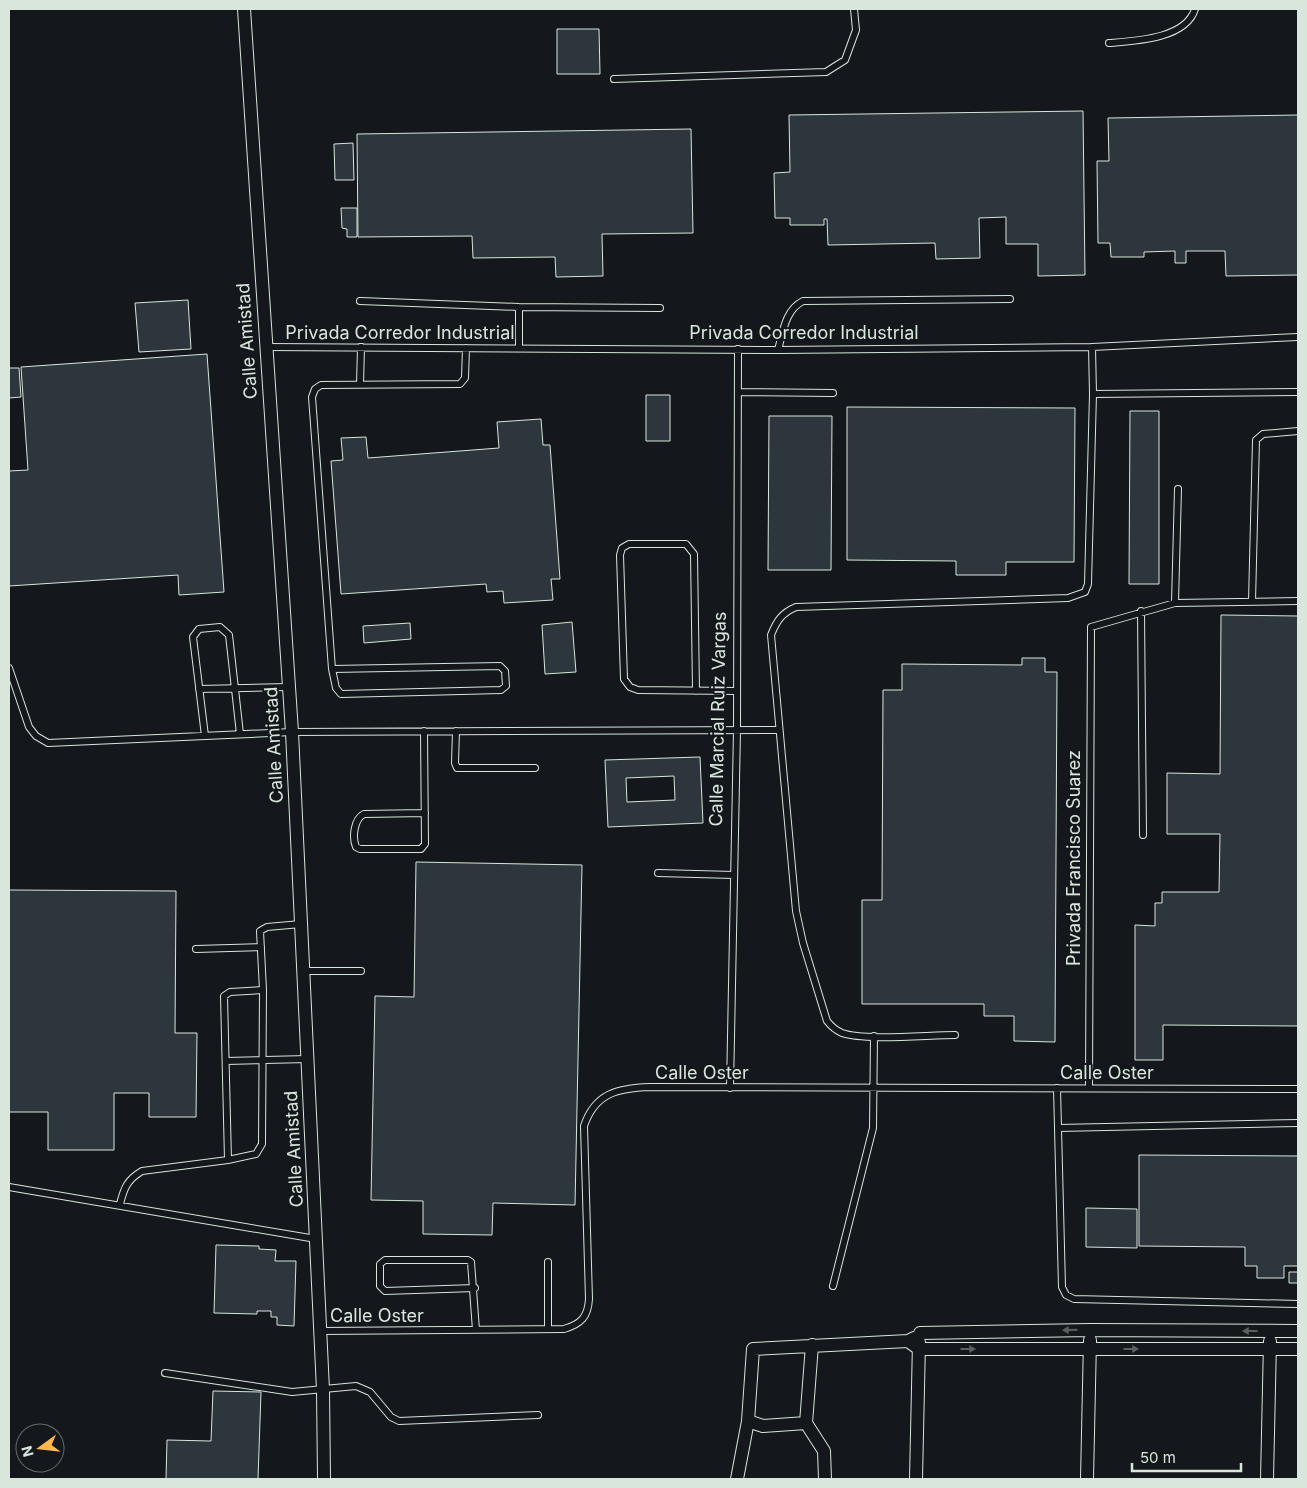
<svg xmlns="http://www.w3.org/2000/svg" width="1307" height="1488" viewBox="0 0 1307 1488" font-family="Inter,sans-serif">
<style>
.building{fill:#2c363c;stroke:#d8e6dc;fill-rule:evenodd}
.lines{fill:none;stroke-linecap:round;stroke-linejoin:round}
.service-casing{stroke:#d8e6dc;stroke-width:8}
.minor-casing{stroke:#d8e6dc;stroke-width:14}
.service{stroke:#14181c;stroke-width:6}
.minor{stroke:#14181c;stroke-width:12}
.oneway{fill:#59605f}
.labels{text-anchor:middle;stroke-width:4;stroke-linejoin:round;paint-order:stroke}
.street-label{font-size:18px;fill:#d8e6dc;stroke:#14181c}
</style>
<rect width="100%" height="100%" fill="#14181c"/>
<path class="building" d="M557,29h42l1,45h-43z
M1083,111l2,164 -47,1v-32h-32v-27l-27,1 1,40 -44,1 -1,-16 -107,2 -1,-26h-3v6h-34v-7h-15l-1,-45 16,-1 -1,-57z
M1298,115v160l-72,1 -1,-25h-39v12h-11v-12l-31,1v5h-33l-1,-14h-12l-1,-82h12l-1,-43z
M691,129l2,104 -91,1 1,42 -47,1 -1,-20 -82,1 -1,-22 -114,1 -1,-103z
M353,143l1,37h-19l-1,-36z
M341,208h16v29h-10v-8l-5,-1z
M188,300l3,49 -52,3 -4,-49z
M207,354l17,238 -45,3 -1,-20 -169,11v-115l19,-1 -7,-103z
M9,368h10l2,29 -12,1z
M646,395h24v46h-24z
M847,407l228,1 -1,154h-68v13h-50v-14l-109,-1z
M1130,411h29v173h-30z
M769,416h63l-1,154h-63z
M541,419l2,26h7l10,134h-9l2,21 -49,3 -1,-12 -16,1 -1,-8 -145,10 -10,-133 12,-1 -2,-22 25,-1 2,21 131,-10 -2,-26z
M1221,615l77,1v410l-135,-1v35h-28v-135l20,1v-23h7v-11h57l1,-58h-53v-61l53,1z
M572,622l4,50 -31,2 -3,-49z
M410,623l1,16 -47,4 -1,-17z
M1022,658h23v14h12l-2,370 -41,-1v-25h-30v-12h-122v-104h20l1,-210h19v-26l120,1z
M700,757l3,66 -95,4 -3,-67zM674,776l1,24 -48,2 -1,-24z
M416,862l166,3 -7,340 -82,-2 -1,32 -69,-1v-33l-52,-1 4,-204 39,1z
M9,890l167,1 -1,142h22l-1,84h-47v-24h-35v57h-66v-38h-39z
M1139,1155l159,1v110h-14v12h-27v-12h-12v-19l-106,-1z
M1086,1208l51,1v39l-51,-1z
M216,1245l43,1v3l17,1 -1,11h21l-2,65 -17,-1v-8h-6v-6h-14v3l-43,-1z
M1289,1272h9v11h-9z
M213,1391l48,1 -3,87h-92l1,-39 44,1z"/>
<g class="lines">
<defs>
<path id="service" d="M1109,43c26,-2 77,-4 86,-34
M614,79l212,-7 19,-12 11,-30 -2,-21
M360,301l159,6 141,1
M266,347l512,3 314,-3 1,47 205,-2
M1092,347l206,-10
M519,348v-41
M778,350c5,-18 7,-40 25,-49l207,-2
M360,384l1,-37
M738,392l95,1
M1252,602l4,-162 7,-6 35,-3
M1175,603l3,-114
M1141,611l2,224
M9,668l20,59 7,9 12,7 244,-11 486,-2
M332,669l168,-3 5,5 1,15 -5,4 -160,4 -5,-6 -4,-19 -20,-272 3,-8 6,-4 139,-1 5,-6 1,-30
M199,689l89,-2
M696,691l-2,-137 -8,-10h-57l-7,4 -2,7 4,124 6,8 8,3 99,1
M424,731l1,113 -4,5h-61l-4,-2c-4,-10 -2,-28 8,-33l61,-1
M456,731l-1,32 2,5h78
M205,736l-12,-99 6,-8 21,-2 9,8 11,99
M658,873l76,2
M196,949l65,-2
M303,971h58
M955,1035c-28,0 -90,6 -113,-2 -7,-3 -11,-7 -15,-12l-24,-78 -7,-32 -25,-276c6,-15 11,-22 25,-28l272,-9 17,-6 3,-8 5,-190
M226,1061l82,-2
M730,1088l7,-358 1,-381
M1057,1088l5,199 4,8 8,4 224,5
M1089,1088l2,-461 84,-24 123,-2
M1058,1128l240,-5
M228,1160l28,-6 6,-10 1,-154 -3,-59 7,-4 34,-3
M9,1187l307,52
M120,1204c4,-16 7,-24 22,-33l86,-11 -4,-164 6,-4 33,-2
M833,1286l40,-158 1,-92
M475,1288l-90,3 -5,-5v-22l5,-4h83l3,2 5,68
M548,1329v-67
M320,1331l244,-2c17,-5 24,-12 25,-30l-5,-173c11,-33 34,-38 66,-39l648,2
M165,1373l127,19 64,-6 14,6 21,25 8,4 139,-6"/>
<path id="minor" d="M244,9l48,723 31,658 1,89
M920,1333l170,-3 208,1
M908,1341l11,8h379
M748,1421l15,5 43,-3 6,-78
M806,1423l18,28 1,28
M737,1479l11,-58 5,-72 155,-8 6,-3
M916,1479l3,-137
M1087,1479l3,-139
M1267,1479l3,-138"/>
</defs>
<use href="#service" class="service-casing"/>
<use href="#minor" class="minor-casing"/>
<use href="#service" class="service"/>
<use href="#minor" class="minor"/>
</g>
<defs><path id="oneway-solid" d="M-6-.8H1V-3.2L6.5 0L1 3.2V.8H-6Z" transform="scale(1.25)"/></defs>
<g class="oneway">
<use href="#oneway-solid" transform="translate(1070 1330) rotate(179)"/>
<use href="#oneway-solid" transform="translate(1250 1331) rotate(-180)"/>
<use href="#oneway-solid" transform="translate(968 1349)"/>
<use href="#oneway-solid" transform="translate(1131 1349)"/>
</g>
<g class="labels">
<g class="street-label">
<text x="400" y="339">Privada Corredor Industrial</text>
<text x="804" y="339">Privada Corredor Industrial</text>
<text transform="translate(247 341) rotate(-94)" y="6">Calle Amistad</text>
<text transform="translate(718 719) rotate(-89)" y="6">Calle Marcial Ruiz Vargas</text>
<text transform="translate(274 745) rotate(-93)" y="6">Calle Amistad</text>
<text transform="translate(1074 858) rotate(-90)" y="6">Privada Francisco Suarez</text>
<text x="702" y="1079">Calle Oster</text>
<text x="1107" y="1079">Calle Oster</text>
<text transform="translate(294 1149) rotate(-93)" y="6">Calle Amistad</text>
<text x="377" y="1322">Calle Oster</text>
</g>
</g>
<rect width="1307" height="1488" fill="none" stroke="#d8e6dc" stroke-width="20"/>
<g transform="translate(40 1448) rotate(255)"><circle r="24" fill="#14181c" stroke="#626a69"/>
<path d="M0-4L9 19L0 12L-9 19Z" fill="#ffb74d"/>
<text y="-8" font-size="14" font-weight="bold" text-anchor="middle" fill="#d8e6dc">N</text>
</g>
<path d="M1132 1463v8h109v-8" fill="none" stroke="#d8e6dc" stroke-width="2.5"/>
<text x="1140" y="1463" font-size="15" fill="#d8e6dc" stroke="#14181c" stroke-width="4" paint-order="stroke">50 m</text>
</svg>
